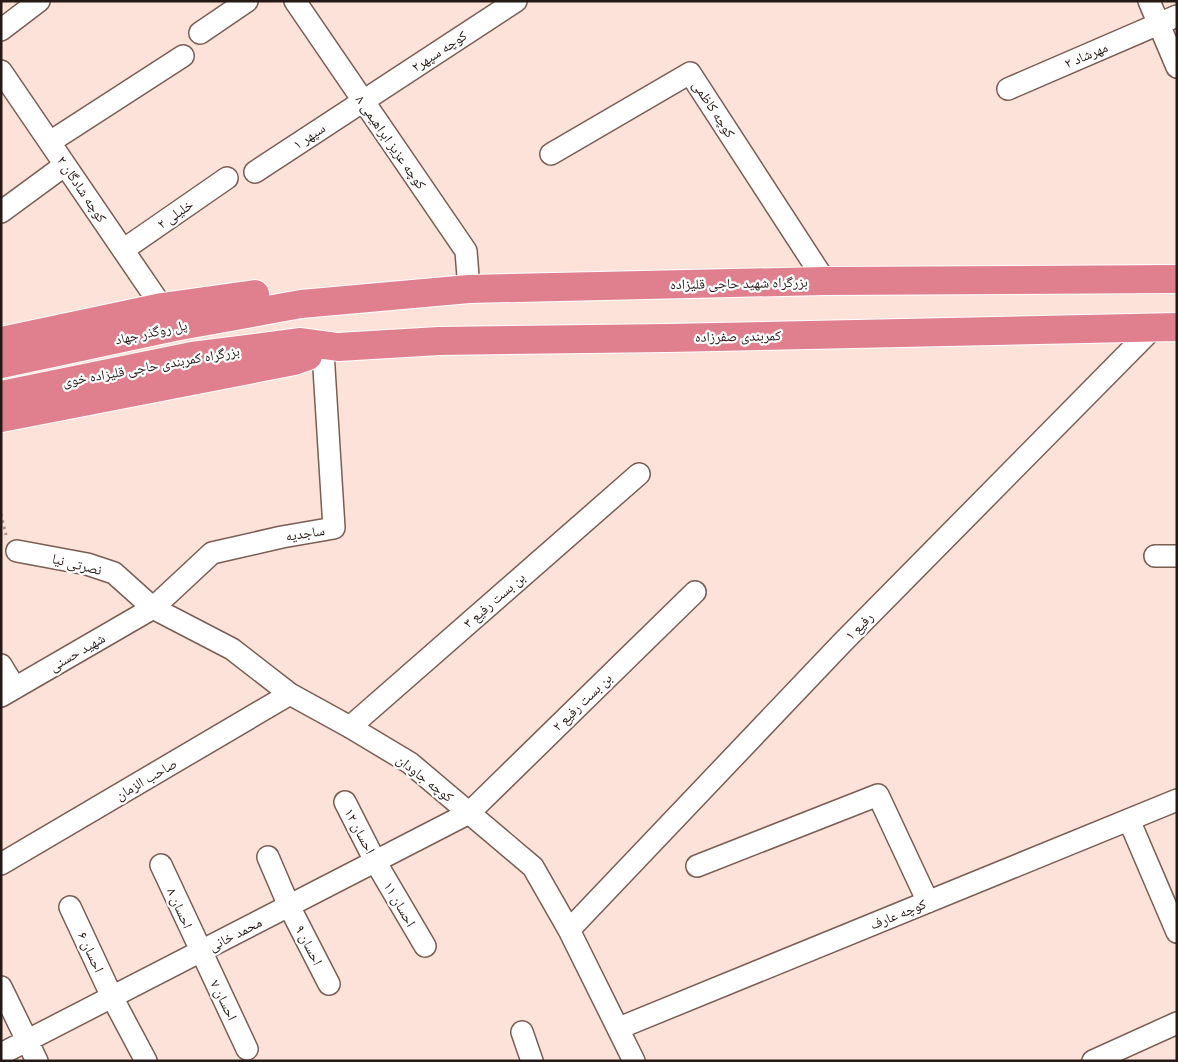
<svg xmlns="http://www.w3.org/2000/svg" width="1178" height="1062" viewBox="0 0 1178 1062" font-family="'PT Serif','Noto Naskh Arabic',serif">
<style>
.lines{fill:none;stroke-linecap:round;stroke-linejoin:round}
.minor-casing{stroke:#7a5d53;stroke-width:24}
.trunk-casing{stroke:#fff;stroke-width:30}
.path{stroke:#ac9790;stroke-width:3;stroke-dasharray:2.5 4;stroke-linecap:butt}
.minor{stroke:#fff;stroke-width:21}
.trunk{stroke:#e0808e;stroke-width:28}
.labels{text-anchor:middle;stroke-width:4.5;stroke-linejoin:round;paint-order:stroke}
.street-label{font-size:14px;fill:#251915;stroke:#fff}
</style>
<rect width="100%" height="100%" fill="#fde2d9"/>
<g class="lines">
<defs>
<path id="minor" d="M295,1l171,250 3,38
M1149,1l28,66
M1,30l38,-29
M200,33l47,-32
M1,71l161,236
M1008,89l169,-73
M50,142l133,-86
M551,154l139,-81 135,208
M255,172l261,-171
M1,212l64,-47
M123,250l104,-72
M17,551l70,13 27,9 39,35 79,41 58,45 60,33 60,36 123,104 36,63 65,131
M1155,556h22
M1,665l14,23
M1,696l152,-88 59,-55 70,-16 52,-9 -11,-176
M350,727l289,-253
M345,802l30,59 50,85
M1129,820l48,112
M268,857l21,49 40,78
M1,864l289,-170
M161,865l86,184
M697,866l181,-71 50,107
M70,907l42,90 34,64
M569,930l273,-287 312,-316
M1,987l36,74
M619,1028l558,-228
M522,1032l10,29
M1,1054l468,-241 226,-221
M1093,1061l84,-38"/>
<path id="trunk" d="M1,341l161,-34 93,-13
M1,364l173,-37 127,-23 168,-15 356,-8 352,-2
M1,395l191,-39 109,-14 37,5 101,-6 229,-3 509,-11
M1,418l293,-57 14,-5"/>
</defs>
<use href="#minor" class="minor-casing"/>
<use href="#trunk" class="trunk-casing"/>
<path class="path" d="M1,514l5,21"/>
<use href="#minor" class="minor"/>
<use href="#trunk" class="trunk"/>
</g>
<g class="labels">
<g class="street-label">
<text transform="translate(439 51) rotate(-33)" y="5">کوچه سپهر۲</text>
<text transform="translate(1086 55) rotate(-23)" y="5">مهرشاد ۲</text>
<text transform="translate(714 109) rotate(57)" y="5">کوچه کاظمی</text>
<text transform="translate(309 136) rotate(-34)" y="5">سپهر ۱</text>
<text transform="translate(391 142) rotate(55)" y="5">۸ کوچه عزیز ابراهیمی</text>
<text transform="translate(82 189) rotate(56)" y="5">کوچه شادگان ۲</text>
<text transform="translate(175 214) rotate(-35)" y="5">خلیلی ۲</text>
<text transform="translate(739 283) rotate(-1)" y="5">بزرگراه شهید حاجی قلیزاده</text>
<text transform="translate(151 332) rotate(-12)" y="5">پل روگذر جهاد</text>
<text transform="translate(738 336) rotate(-1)" y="5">کمربندی صفرزاده</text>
<text transform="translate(151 366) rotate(-10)" y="5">بزرگراه کمربندی حاجی قلیزاده خوی</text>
<text transform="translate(305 533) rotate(-9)" y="5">ساجدیه</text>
<text transform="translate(77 564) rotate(14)" y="5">نصرتی نیا</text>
<text transform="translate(494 600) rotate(-41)" y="5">بن بست رفیع ۳</text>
<text transform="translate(859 626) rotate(-45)" y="5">رفیع ۱</text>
<text transform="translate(77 652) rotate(-30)" y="5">شهید حسنی</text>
<text transform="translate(582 702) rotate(-44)" y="5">بن بست رفیع ۲</text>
<text transform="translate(425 778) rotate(38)" y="5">کوچه جاودان</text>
<text transform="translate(146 779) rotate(-30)" y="5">صاحب الزمان</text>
<text transform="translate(360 831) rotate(62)" y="5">احسان ۱۲</text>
<text transform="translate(400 904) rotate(60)" y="5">احسان ۱۱</text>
<text transform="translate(180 908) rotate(66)" y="5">احسان ۸</text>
<text transform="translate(898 914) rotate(-22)" y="5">کوچه عارف</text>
<text transform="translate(235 934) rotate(-27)" y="5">محمد خانی</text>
<text transform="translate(309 945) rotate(63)" y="5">احسان ۹</text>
<text transform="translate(91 952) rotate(65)" y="5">احسان ۶</text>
<text transform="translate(224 1000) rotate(64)" y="5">احسان ۷</text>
</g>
</g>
<rect width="1178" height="1062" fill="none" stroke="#251915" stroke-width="5"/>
</svg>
